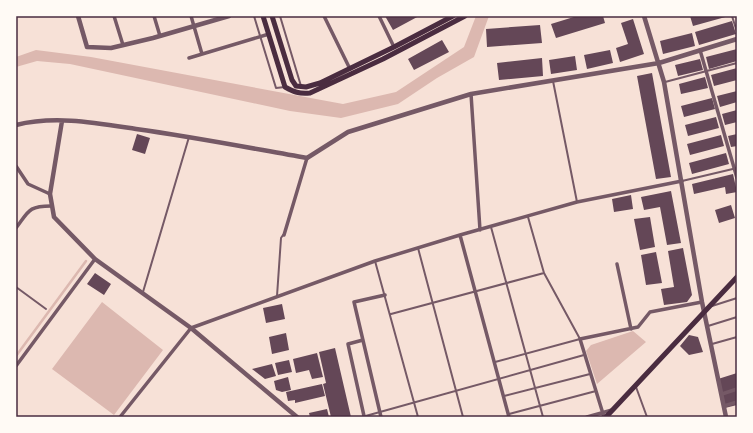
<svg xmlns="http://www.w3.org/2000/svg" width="753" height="433" viewBox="0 0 753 433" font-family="'Archivo Narrow',sans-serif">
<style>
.water{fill:#dcb8b0}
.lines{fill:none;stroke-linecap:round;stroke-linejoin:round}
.stream{stroke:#dcb8b0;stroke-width:2.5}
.building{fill:#644757}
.service{stroke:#755966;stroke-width:2}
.minor{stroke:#755966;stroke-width:3.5}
.tertiary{stroke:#755966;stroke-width:4.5}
.secondary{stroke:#4a2c40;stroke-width:5}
.neatline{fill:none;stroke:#4a2c40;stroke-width:1.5}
</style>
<rect width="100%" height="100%" fill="#f7e1d7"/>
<path class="water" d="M476,16h13l-15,41 -37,21 -39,26 -57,14 -51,-7 -220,-47 -33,-3 -21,6v-10l20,-7 55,7 252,47 53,-12 68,-45z
M102,302l61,48 -49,65 -62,-46z
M633,331l13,11 -49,42 -11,-33 5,-6z"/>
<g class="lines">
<path class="stream" d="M16,356l70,-95"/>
</g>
<path class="building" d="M385,16h34l-26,14z
M577,16h26l2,7 -49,15 -5,-14z
M690,16h39l-36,10z
M633,19l11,35 -24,8 -4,-14 12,-4 -7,-21z
M732,21l4,13 -37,11 -4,-13z
M540,25l2,18 -55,4 -1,-18z
M692,33l3,13 -32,8 -3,-13z
M442,40l7,12 -35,18 -6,-11z
M737,49v12l-28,8 -3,-12z
M610,50l3,13 -26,6 -3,-14z
M575,56l2,14 -26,4 -2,-14z
M542,58l1,18 -44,4 -2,-17z
M700,59l3,11 -25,6 -3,-11z
M737,68v12l-23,6 -3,-11z
M652,73l19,104 -15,2 -19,-103z
M705,77l3,11 -27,6 -2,-10z
M737,91v11l-17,5 -3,-11z
M712,98l3,11 -31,8 -3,-11z
M737,110v12l-12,3 -3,-11z
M716,117l3,11 -31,8 -3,-11z
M137,134l13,4 -5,16 -13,-4z
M737,134v12l-6,1 -3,-11z
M721,135l3,11 -34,9 -3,-11z
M726,153l3,11 -37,10 -3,-11z
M733,174l4,18 -11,2 -1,-7 -31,7 -2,-10z
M671,191l10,52 -14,2 -7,-38 -16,3 -3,-13z
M631,195l2,14 -19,3 -2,-13z
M731,205l4,13 -16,5 -4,-13z
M650,217l5,30 -15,3 -6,-31z
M683,248l9,47 -5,7 -23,3 -3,-16 13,-2 -6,-36z
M656,252l6,31 -16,2 -5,-30z
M95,273l16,11 -7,11 -17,-11z
M282,304l3,15 -19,4 -3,-15z
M286,333l3,17 -17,4 -3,-17z
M689,335l9,2 5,15 -14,3 -9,-9z
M335,348l16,69h-20l-8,-33 3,-1 -7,-31z
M317,353l6,24 -11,2 -3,-9 -13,3 -3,-14z
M289,360l3,12 -14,3 -3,-12z
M272,364l4,12 -11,3 -13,-10z
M737,373v32l-12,3 -7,-29z
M288,377l3,13 -9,2 -6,-2 -2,-9z
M322,384l3,12 -30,7v-3l-7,1 -2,-9z
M327,409l2,8h-19l-1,-4z"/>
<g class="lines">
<path class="service" d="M254,16l22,72 9,-1
M280,16l21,70
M732,16l5,16
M553,81l24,121
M665,82l72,-19
M682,181l55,-13
M491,227l52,190
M418,248l45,169
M375,261l43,156
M16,287l30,22
M143,292l46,-155
M277,296l4,-58 2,-3
M712,306l25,-8
M391,314l153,-41
M708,326l29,-9
M712,344l25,-7
M495,362l85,-23 -36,-66 -16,-56
M636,387l11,30
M504,396l86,-22
M509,414l87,-23
M362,417l222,-62"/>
<path class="minor" d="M114,16l9,29
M154,16l6,20
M191,16l11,38
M324,16l26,53
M379,16l15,31
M700,50l37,128
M189,58l80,-24
M471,94l9,136
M16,166l12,18 22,10
M16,228c13,-17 12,-22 35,-22
M284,235l23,-77
M460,235l117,-33 105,-21
M617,264l14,65
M363,340l-15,4 16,72
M16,366l79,-107
M722,394l15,-5
M724,406l13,-4
M120,417l71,-89 184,-67 85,-26 49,182
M381,417l-27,-115 31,-7
M587,417l25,-7
M604,417l-24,-78 58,-12 12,-15 52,-10"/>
<path class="tertiary" d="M78,16l9,31 24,1 42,-10 76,-22
M644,16l20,66 38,220 24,115
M62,121l-12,73 4,23 41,42 96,69 106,89
M16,125c39,-10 81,-2 120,4 58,8 114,19 171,29l41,-26 123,-38 188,-31 78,-24"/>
<path class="secondary" d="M263,16l22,71c9,5 14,7 25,6l73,-34 82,-43
M272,16l20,64 4,6 10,1 14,-4 74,-36 59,-31
M606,417l131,-140"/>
</g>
<rect width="753" height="433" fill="none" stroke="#fffaf5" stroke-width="34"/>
<rect x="17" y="17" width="719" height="399" class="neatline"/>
</svg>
